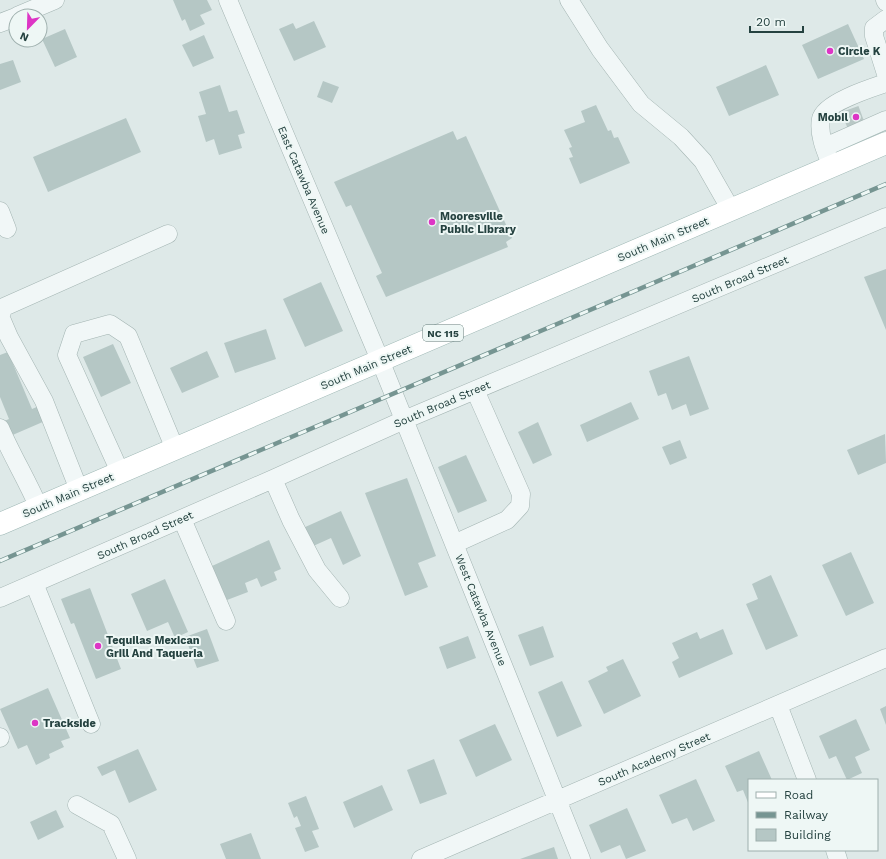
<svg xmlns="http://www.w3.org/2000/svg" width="886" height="859" viewBox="0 0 886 859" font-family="'Work Sans',sans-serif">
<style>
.building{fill:#b5c7c5}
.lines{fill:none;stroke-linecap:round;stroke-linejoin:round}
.minor-tunnel{stroke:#b9c8c6;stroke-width:18;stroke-dasharray:18 9;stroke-linecap:butt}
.minor-casing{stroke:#a3b4b2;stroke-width:19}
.major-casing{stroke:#9cb6b3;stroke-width:23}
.minor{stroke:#f1f7f7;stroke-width:18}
.major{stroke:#fff;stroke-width:22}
.rail-casing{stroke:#769592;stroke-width:4.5}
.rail{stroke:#eef7f5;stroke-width:3;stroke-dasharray:9;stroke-linecap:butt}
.poi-dot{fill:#dd35c5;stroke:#eef7f5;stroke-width:1.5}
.labels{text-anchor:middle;stroke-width:4;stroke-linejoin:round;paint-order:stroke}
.shield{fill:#eef7f5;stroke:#617876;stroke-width:1}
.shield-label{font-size:10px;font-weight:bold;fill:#254240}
.poi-label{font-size:11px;font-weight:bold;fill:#254240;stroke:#eef7f5;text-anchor:start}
.street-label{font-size:11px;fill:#254240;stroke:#eef7f5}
</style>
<rect width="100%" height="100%" fill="#dee9e8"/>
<path class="building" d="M173,0h34l5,10 -12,5 5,9 -15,7 -5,-12 -3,2z
M314,21l12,26 -32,14 -15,-32 14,-6 3,6z
M848,24l16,35 -46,20 -16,-34z
M65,29l12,28 -22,10 -13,-28z
M204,35l10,23 -21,9 -11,-22z
M13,60l8,22 -21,8v-26z
M766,65l13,30 -50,21 -13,-29z
M323,81l16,6 -7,16 -15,-6z
M220,85l9,27 8,-2 8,23 -7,2 4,13 -23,7 -5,-16 -8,3 -8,-26 8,-2 -7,-22z
M596,105l12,26 3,-1 3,8 4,-1 12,26 -50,21 -11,-26 4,-1 -4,-9 3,-1 -8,-17 21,-8 -4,-11z
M126,118l15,34 -93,40 -15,-35z
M453,131l4,9 9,-4 46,102 -6,4 2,5 -122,50 -10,-21 6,-3 -31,-68 -5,2 -12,-25z
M886,269v61l-22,-53z
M321,282l22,49 -38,16 -22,-48z
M266,329l10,30 -41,14 -11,-30z
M113,344l18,39 -30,14 -18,-40z
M207,351l12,26 -37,16 -12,-25z
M8,352l24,57 7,-3 6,15 -37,16 -6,-15 7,-3 -9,-22v-42z
M689,356l20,53 -19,7 -4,-12 -14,6 -6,-17 -8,3 -9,-25z
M631,402l8,17 -52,23 -7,-17z
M538,422l14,33 -19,9 -15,-32z
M885,434l1,29 -28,12 -11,-25z
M680,440l7,18 -17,7 -8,-18z
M466,455l21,46 -29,12 -20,-46z
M407,478l29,78 -18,7 10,24 -23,9 -40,-103z
M341,511l20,45 -18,9 -12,-27 -20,9 -8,-19z
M269,540l12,29 -7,3 3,8 -16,7 -4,-9 -12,5 3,9 -21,8 -15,-34z
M851,552l23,51 -28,13 -24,-51z
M771,575l27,61 -32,14 -20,-46 12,-5 -6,-15z
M165,579l23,53 -13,6 -7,-16 -21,9 -16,-37z
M90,588l31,81 -25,10 -22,-56 -3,1 -10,-25z
M543,626l11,31 -24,9 -12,-31z
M207,629l12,32 -22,7 -12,-31z
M723,629l10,25 -54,24 -7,-16 7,-4 -7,-15 25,-11 3,7z
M468,636l8,22 -29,11 -8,-22z
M623,659l18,37 -37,18 -16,-33 20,-10 -2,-4z
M562,681l20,45 -25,11 -19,-45z
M48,688l22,50 -9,3 3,6 -15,7 1,4 -14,7 -9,-20 -9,4 -18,-40z
M886,706v19l-6,-16z
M856,719l14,31 -15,7 7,16 -15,7 -11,-24 -7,3 -10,-23z
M495,724l17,36 -36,17 -17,-37z
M138,749l19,41 -28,13 -14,-33 -13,6 -5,-9z
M759,751l13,29h-23v25l-6,-15 -6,2 -12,-26z
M434,759l13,35 -27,10 -13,-34z
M696,779l19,42 -22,10 -6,-13 -15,6 -13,-29z
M382,785l11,25 -39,18 -11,-26z
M306,796l13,33 -7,2 7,16 -14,5 -10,-24 6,-2 -4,-10 -3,2 -6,-15z
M627,808l19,43 -20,8 -6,-14 -19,8 -12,-28z
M56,810l8,17 -26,13 -8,-18z
M251,833l10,26h-35l-6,-15z
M554,847l4,12h-38z"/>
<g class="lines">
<path class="minor-tunnel" d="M850,109l7,19"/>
<defs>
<path id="minor" d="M228,0l152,360 201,499
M569,0l31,49 41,55 40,33 22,24 28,49
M885,0l1,2
M17,16l38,-16
M886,19l-12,9v8l12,38
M0,23l16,-6
M825,147l61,-27
M832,167c-6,-15 -14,-32 -11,-48 3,-16 50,-31 65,-36
M0,211l7,18
M0,428c12,28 27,52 39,80
M120,472l-53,-117 7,-21 36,-10 18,12 47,113
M273,479l18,41 26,50 23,28
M79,490l-35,-89 -35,-64 -9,-21 4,-9 164,-73
M182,519l44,102
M454,544l53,-24 13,-14 1,-12 -46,-104
M34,583l57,141
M0,598l273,-119 131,-59 482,-203
M778,705l29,75
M0,737v1
M77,805l34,19 16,35
M835,850l3,9
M421,859l465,-201"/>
<path id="major" d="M0,524l886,-381"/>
</defs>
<use href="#minor" class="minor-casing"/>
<use href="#major" class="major-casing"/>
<use href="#minor" class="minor"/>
<use href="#major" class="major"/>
<defs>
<path id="rail" d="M0,561l886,-377"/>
</defs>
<use href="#rail" class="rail-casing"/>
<use href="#rail" class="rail"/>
</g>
<g class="poi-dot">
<circle cx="830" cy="51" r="4"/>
<circle cx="856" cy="117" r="4"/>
<circle cx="432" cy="222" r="4"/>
<circle cx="98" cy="646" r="4"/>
<circle cx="35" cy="723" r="4"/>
</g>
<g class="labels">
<rect class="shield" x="423" y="325" width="40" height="16" rx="3"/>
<g class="shield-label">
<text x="443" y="337">NC 115</text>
</g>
<g class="poi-label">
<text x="838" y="55">Circle K</text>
<text x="848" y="121" text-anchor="end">Mobil</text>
<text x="440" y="220">Mooresville<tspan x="440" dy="13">Public Library</tspan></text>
<text x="106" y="644">Tequilas Mexican<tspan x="106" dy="13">Grill And Taqueria</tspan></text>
<text x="43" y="727">Trackside</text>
</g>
<g class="street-label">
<text transform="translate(304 180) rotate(67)" y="4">East Catawba Avenue</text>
<text transform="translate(663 239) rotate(-23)" y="4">South Main Street</text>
<text transform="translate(740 279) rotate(-23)" y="4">South Broad Street</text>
<text transform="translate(366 367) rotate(-23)" y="4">South Main Street</text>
<text transform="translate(442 404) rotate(-23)" y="4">South Broad Street</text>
<text transform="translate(68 495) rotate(-23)" y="4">South Main Street</text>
<text transform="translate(145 535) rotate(-24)" y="4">South Broad Street</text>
<text transform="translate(481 610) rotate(68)" y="4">West Catawba Avenue</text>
<text transform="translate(654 759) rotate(-23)" y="4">South Academy Street</text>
</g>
</g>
<rect x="748" y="779" width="130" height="72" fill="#eef7f5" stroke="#9eafad"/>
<rect x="756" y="792" width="20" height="6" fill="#ffffff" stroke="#9eafad"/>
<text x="784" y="799" font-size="12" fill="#254240">Road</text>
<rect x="756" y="812" width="20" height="6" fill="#769592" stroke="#9eafad"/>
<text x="784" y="819" font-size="12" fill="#254240">Railway</text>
<rect x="756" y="829" width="20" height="12" fill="#b5c7c5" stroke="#9eafad"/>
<text x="784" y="839" font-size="12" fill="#254240">Building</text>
<g transform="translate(28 28) rotate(203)"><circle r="19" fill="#eef7f5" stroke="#9eafad"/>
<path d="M0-3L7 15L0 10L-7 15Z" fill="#dd35c5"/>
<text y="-6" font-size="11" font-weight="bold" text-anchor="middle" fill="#254240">N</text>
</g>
<path d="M750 26v6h53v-6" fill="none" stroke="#254240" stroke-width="2"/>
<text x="756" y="26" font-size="12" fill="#254240" stroke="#eef7f5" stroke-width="3" paint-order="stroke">20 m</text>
</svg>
